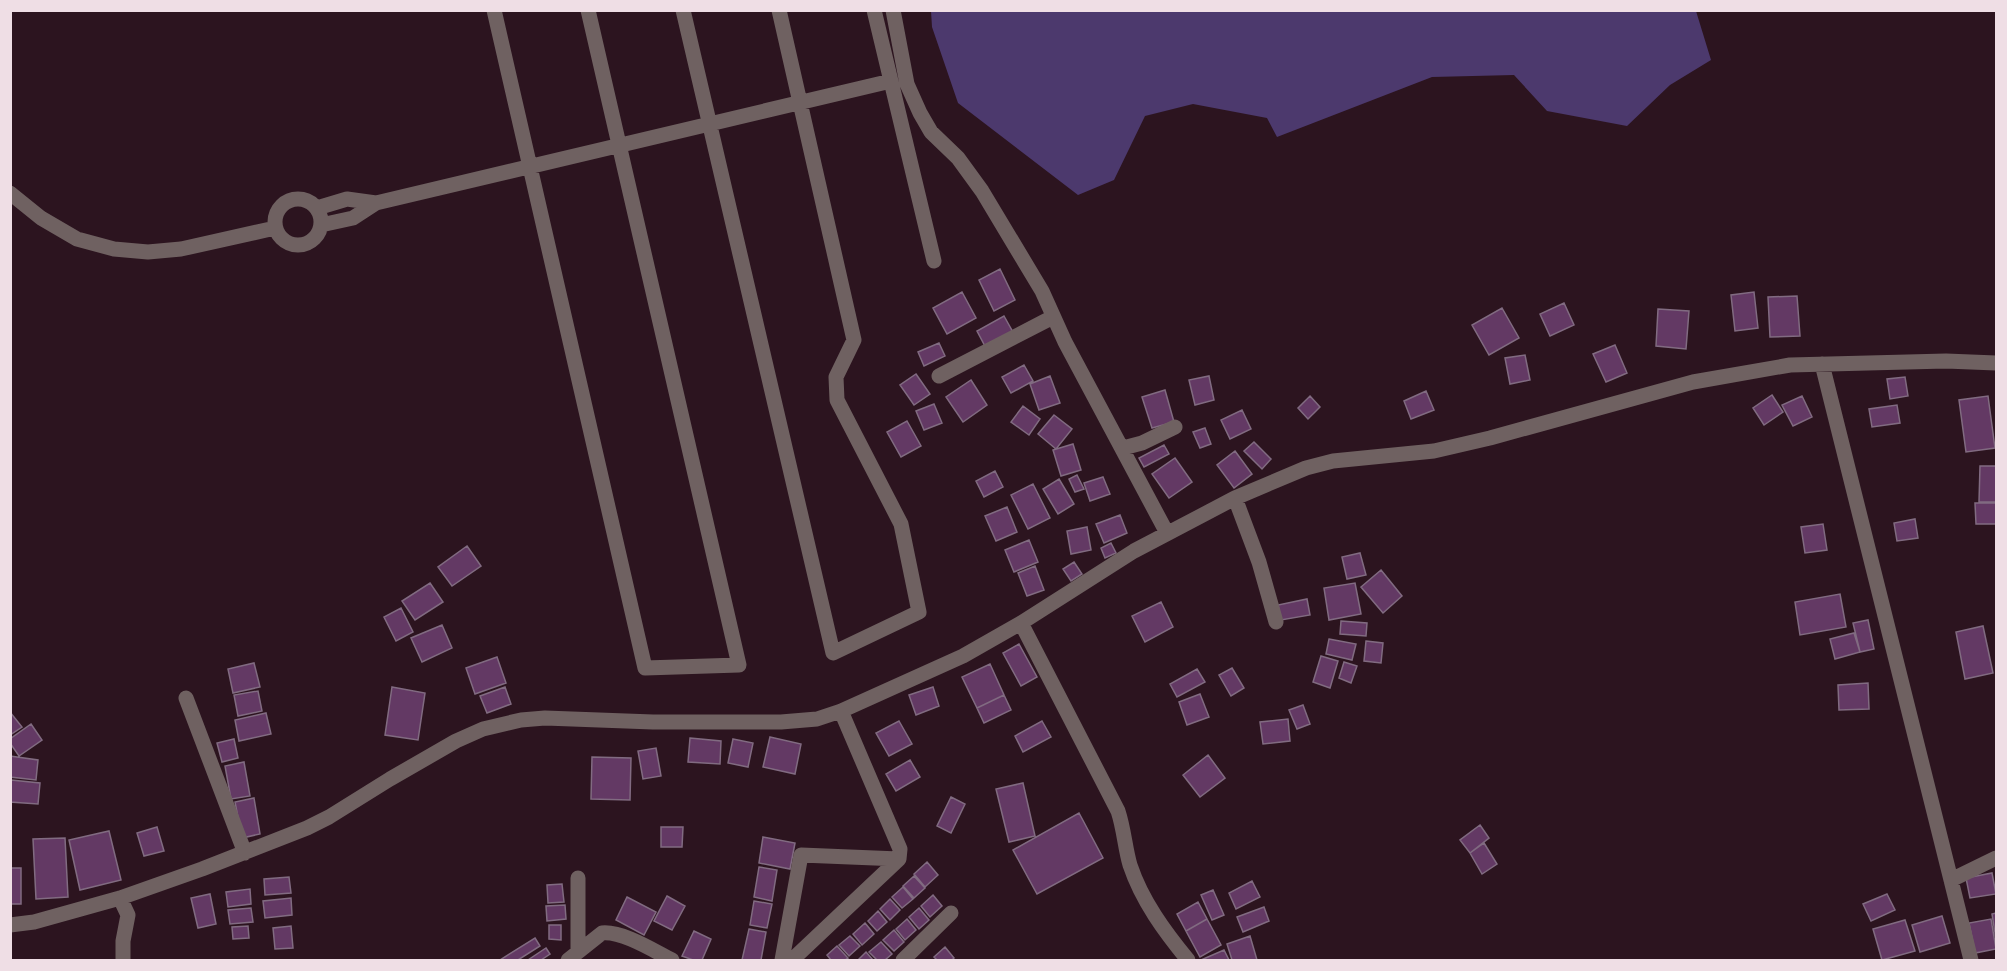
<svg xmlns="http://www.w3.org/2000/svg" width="2007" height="971" viewBox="0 0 2007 971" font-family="'Noto Serif',serif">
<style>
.water{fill:#4c396d}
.building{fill:#633964;stroke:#816b81;stroke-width:1.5}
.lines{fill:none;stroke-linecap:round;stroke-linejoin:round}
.minor{stroke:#6f6161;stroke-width:15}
</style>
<rect width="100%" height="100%" fill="#2c141f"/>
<path class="water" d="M931,11h765l15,49 -41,25 -43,41 -80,-15 -33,-36 -82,2 -155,60 -10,-19 -74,-14 -48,12 -31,64 -36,15 -120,-92 -26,-76z"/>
<path class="building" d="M1000,269l15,31 -21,11 -15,-31z
M962,292l14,26 -29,16 -14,-26z
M1754,292l4,36 -23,3 -4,-36z
M1797,296l3,40 -30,1 -2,-40z
M1564,303l10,22 -24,11 -10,-22z
M1502,308l17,30 -30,17 -17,-30z
M1658,309l31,2 -3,38 -30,-3z
M1004,316l10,18 -27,16 -10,-19z
M939,343l6,13 -21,10 -6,-14z
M1615,345l12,28 -21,9 -13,-28z
M1525,355l5,25 -20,4 -5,-26z
M1024,365l9,16 -22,12 -9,-16z
M916,374l14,20 -16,11 -14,-20z
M1050,376l10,27 -21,7 -9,-26z
M1209,376l5,24 -19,5 -6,-25z
M1905,377l3,19 -18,3 -3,-20z
M971,380l16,25 -24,17 -17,-25z
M1165,390l9,32 -22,6 -10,-31z
M1426,391l8,19 -23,9 -7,-18z
M1772,395l11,17 -19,13 -11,-17z
M1310,396l10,11 -12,12 -10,-11z
M1802,396l10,21 -19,9 -11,-21z
M1988,396l7,52 -29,4 -7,-52z
M934,404l8,19 -18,7 -8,-19z
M1897,405l3,18 -28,4 -3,-18z
M1023,406l17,13 -11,16 -18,-13z
M1242,410l9,19 -21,10 -9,-19z
M1054,415l18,14 -16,20 -18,-15z
M907,421l14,25 -20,11 -14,-25z
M1205,428l6,16 -11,4 -7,-16z
M1254,442l17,17 -9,10 -18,-18z
M1073,444l8,26 -20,6 -8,-26z
M1164,445l5,9 -25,13 -5,-9z
M1235,451l17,23 -18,14 -17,-23z
M1175,458l17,24 -23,16 -17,-24z
M1980,466h16v36h-17z
M995,471l8,16 -19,10 -8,-16z
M1077,475l7,14 -9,3 -6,-13z
M1103,477l7,17 -20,7 -6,-18z
M1059,479l15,25 -16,10 -15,-25z
M1033,484l17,34 -22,11 -17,-34z
M1975,503h21v21h-20z
M1007,507l10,25 -21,9 -11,-25z
M1120,515l7,18 -23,10 -8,-19z
M1915,519l3,19 -21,3 -3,-18z
M1823,524l4,26 -22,3 -4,-26z
M1087,527l4,23 -20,4 -4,-23z
M1029,540l9,22 -24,10 -9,-22z
M1111,543l5,10 -11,5 -4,-10z
M467,546l14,20 -29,20 -14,-19z
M1360,553l6,22 -19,4 -5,-22z
M1074,562l8,12 -11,7 -8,-12z
M1035,566l9,24 -17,6 -9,-23z
M1381,570l21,26 -19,17 -22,-26z
M430,583l13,19 -28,18 -13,-19z
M1355,583l6,31 -32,6 -5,-32z
M1840,594l6,33 -46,8 -5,-33z
M1307,599l3,16 -29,5 -3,-15z
M1161,602l12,25 -28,15 -13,-26z
M401,608l12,24 -17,9 -12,-24z
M1868,620l6,29 -14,3 -7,-29z
M1341,621l26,2 -1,13 -26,-2z
M442,625l10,23 -30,14 -11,-24z
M1983,626l10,47 -28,6 -9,-47z
M1854,633l6,19 -25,7 -5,-20z
M1329,639l27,5 -4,16 -26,-6z
M1366,641l17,2 -2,20 -17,-2z
M1019,644l18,33 -16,9 -18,-33z
M1321,656l17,5 -8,27 -17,-6z
M497,657l9,26 -31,11 -9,-26z
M1344,662l13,4 -6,17 -12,-5z
M254,663l6,24 -27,6 -5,-24z
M990,664l14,31 -27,13 -15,-31z
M1232,668l12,20 -13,8 -12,-21z
M1197,669l8,13 -28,15 -7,-13z
M1868,683l1,26 -30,1 -1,-25z
M392,687l33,6 -7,47 -33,-5z
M505,687l6,17 -24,9 -7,-17z
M933,687l6,19 -23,9 -7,-20z
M258,691l4,20 -24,5 -4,-21z
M1200,694l9,23 -22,8 -8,-23z
M1004,695l7,15 -27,13 -7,-15z
M1303,705l7,19 -13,5 -8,-19z
M10,712l12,15 -12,8z
M266,713l5,21 -32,7 -4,-21z
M1288,719l2,22 -27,3 -3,-22z
M899,721l13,23 -23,12 -13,-23z
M1042,721l9,16 -28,15 -8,-16z
M31,724l11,16 -23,16 -9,-13v-4z
M770,737l31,7 -6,30 -32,-7z
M690,738l31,3 -1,23 -32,-2z
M234,739l4,19 -16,4 -5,-19z
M733,739l20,4 -5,24 -20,-4z
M656,748l5,28 -18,3 -5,-28z
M1208,755l17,23 -25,19 -17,-22z
M10,756l28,4 -2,20 -26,-3z
M592,757l39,1 -1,42 -39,-1z
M910,760l10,17 -24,14 -10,-17z
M244,762l6,34 -19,3 -6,-33z
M11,780l29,3 -2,21 -28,-2z
M1023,783l12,53 -26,6 -13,-53z
M951,797l14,7 -14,29 -14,-7z
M254,798l6,36 -18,4 -7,-36z
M1079,813l24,45 -66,36 -24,-44z
M1480,825l9,13 -19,15 -10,-13z
M157,827l7,24 -20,5 -7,-23z
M661,827h22l-1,20h-21z
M109,831l12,49 -41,10 -11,-50z
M763,837l32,6 -5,26 -31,-6z
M65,838l3,59 -32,2 -3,-60z
M1484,843l13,21 -15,10 -12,-21z
M927,862l11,13 -13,12 -11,-13z
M759,867l18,3 -5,31 -18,-4z
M10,868h11v36h-11z
M1992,873l4,21 -26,4 -4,-20z
M914,876l11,12 -11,10 -11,-12z
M289,877l2,16 -26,2 -1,-16z
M1252,881l8,16 -24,12 -7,-16z
M562,884l2,18 -16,1 -1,-18z
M903,887l10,12 -11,9 -10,-11z
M250,889l1,15 -23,3 -2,-15z
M1213,890l11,25 -12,5 -11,-25z
M210,894l6,30 -18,4 -7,-30z
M1887,894l8,16 -24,11 -8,-17z
M933,895l9,11 -12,11 -9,-11z
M667,896l18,10 -13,24 -18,-9z
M627,897l29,15 -12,23 -28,-15z
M291,898l1,17 -27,3 -2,-17z
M890,899l10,11 -10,10 -10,-11z
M754,901l18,3 -5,24 -17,-3z
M1198,902l9,17 -21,12 -9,-17z
M565,905l1,14 -19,2 -1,-15z
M1264,907l5,14 -26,11 -6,-15z
M251,908l2,14 -23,2 -2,-14z
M919,908l10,12 -10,9 -10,-12z
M878,911l9,11 -10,9 -9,-10z
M1996,913v26l-4,-25z
M1942,916l8,27 -30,9 -8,-27z
M907,919l9,11 -11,10 -9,-11z
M1207,919l14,26 -21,12 -14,-26z
M1991,919l5,30 -21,4 -6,-30z
M1905,920l10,31 -33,9 -9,-31z
M865,923l9,11 -12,11 -9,-11z
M549,925h12v15l-12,-1z
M248,926l1,12 -16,1 -1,-12z
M291,926l2,22 -18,1 -2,-21z
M749,929l17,3 -5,28h-19z
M894,930l10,12 -10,9 -11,-11z
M694,931l17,8 -9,21h-9l-11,-4z
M850,936l10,10 -11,10 -10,-11z
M1250,936l7,24h-25l-5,-16z
M535,938l5,8 -22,14h-18z
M881,942l11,12 -7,6h-8l-8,-8z
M837,946l11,12 -3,2h-14l-4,-5z
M945,947l9,11 -2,2h-15l-3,-3z
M546,948l4,6 -9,6h-13z
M1224,950l5,10h-28z
M866,952l7,8h-15z"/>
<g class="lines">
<path class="minor" d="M494,10l151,658 94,-3 -151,-655
M683,10l150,643 86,-41 -18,-88 -64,-124 -1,-23 18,-37 -75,-330
M874,10l60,251
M893,10l14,74 13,29 11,19 27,26 24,33 60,100 23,51 102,191
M10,193l31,25 36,21 37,10 34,3 33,-3 94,-21
M275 222a23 23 0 1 1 46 0a23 23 0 1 1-46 0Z
M317,208l30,-9 29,4
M321,225l32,-7 23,-15 515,-122
M1822,364l149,596
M939,376l114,-59
M1123,448l19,-5 33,-16
M1235,498l24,64 17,60
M1021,623l97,188c6,18 7,37 12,54 12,36 35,67 58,95
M186,698l59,155
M1951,880l45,-22
M120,898l8,17 -5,26v19
M10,925l24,-3 86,-24 82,-29 105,-41 22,-11 61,-38 66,-38 27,-12 38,-9 24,-2 108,4h128l36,-3 24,-8 122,-55 58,-33 113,-72 101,-53 71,-30 27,-7 101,-10 56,-13 203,-56 97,-17 156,-4 50,2
M578,951v-73
M568,960l34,-27c21,-2 52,18 70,27
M782,960l19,-105 98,4
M792,960l107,-101 1,-10 -59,-138
M903,960l48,-47"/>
</g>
<rect width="2007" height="971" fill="none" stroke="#efdee5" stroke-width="24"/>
</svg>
